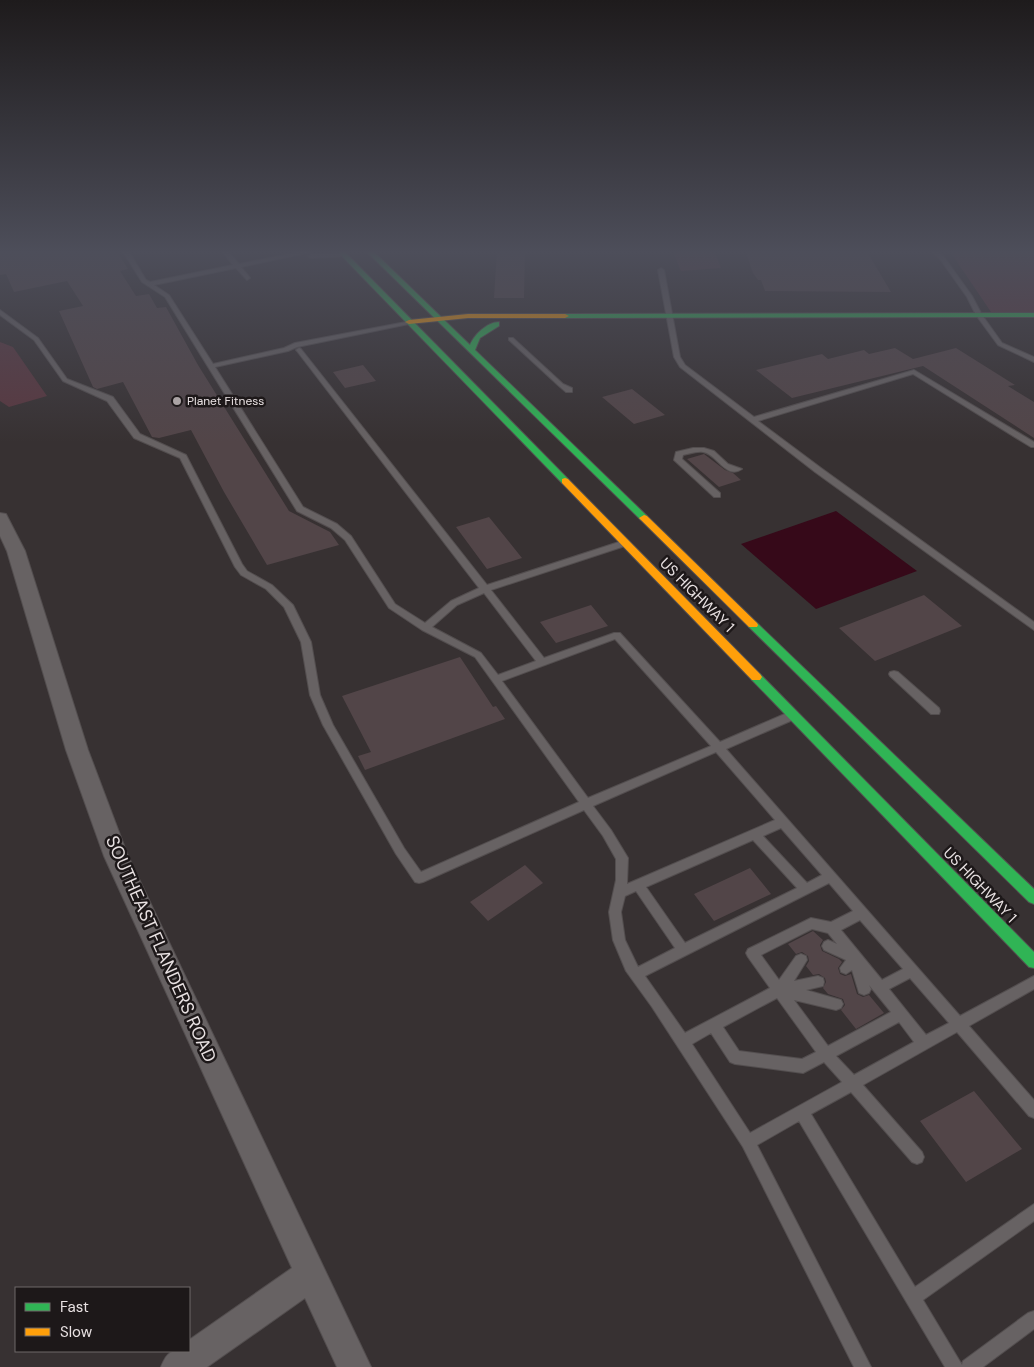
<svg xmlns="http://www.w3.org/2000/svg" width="1034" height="1367" viewBox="0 0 1034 1367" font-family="'DM Sans',sans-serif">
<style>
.green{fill:#59373f}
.water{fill:#360919}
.building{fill:#524548}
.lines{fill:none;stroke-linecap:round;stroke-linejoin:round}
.lane-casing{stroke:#534e4f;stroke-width:2}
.street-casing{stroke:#534e4f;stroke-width:2}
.fast-casing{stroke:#534e4f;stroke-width:2}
.slow-casing{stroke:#534e4f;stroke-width:2}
.lane{fill:#676263;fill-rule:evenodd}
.street{fill:#676263;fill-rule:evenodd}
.fast{fill:#30b455;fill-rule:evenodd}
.slow{fill:#ff9f0a;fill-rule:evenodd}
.poi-dot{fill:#aaa3a4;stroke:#1d1819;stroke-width:2}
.labels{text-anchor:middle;stroke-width:5;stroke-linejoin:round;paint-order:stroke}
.far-poi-label{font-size:12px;fill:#e8e1e2;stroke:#1d1819;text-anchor:start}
.street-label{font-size:15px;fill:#e8e1e2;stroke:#1d1819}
.near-street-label{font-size:18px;fill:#e8e1e2;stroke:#1d1819}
</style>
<rect width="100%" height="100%" fill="#373132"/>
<path class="green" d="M672,250h42l7,18 -40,3z
M949,250h85v62h-43z
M0,342l13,5 34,49 -38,11 -9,-6z"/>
<path class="water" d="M836,511l81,60 -101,38 -75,-65z"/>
<path class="building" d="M0,250h116l12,19 -8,2 16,25 13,-2 8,14 9,-1 32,58 91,146 41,21 9,13 -72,20 -43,-73 -33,-62 -32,8 -7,-1 -29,-55 -26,7 -4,-2 -34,-76 24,-5 -16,-25 -53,11 -8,-18 -6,1z
M497,250h28l-1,48h-30z
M745,250h121l25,42 -126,-1 -4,-11h-3l-5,-7z
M895,348l18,11 43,-11 59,37 -7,1 26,16v36l-111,-72 -131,32 -36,-28 66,-16 6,5 36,-9 5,4z
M363,365l13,16 -31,7 -12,-16z
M632,389l33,26 -31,9 -32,-27z
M704,454l21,16 8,3 8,7 -22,7 -32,-28z
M489,517l33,41 -35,11 -31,-42z
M924,595l38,31 -87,35 -36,-33z
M591,605l17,21 -52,17 -16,-21z
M460,657l33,50 3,-1 9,13 -140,51 -7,-14 13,-4 -29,-56z
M525,865l18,18 -55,38 -18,-19z
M750,868l21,26 -57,27 -20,-27z
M813,931l10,9 -3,5 2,6 17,8 3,3 -4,6 2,6 5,2 6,-2 6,20 6,3 6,-2 15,18 -28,16 -15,-19 4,-5 -2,-6 -15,-5 -5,-6 3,-6 -1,-4 -6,-4 -6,1 -7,-9 3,-5 -1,-5 -6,-4 -6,2 -8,-10z
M974,1091l48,58 -56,33 -46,-61z"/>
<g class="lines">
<defs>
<path id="lane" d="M122,250h6l18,30 4,2 83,-17 -12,-15h6l12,14 69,-14h12l-79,17 9,11 -3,2 -11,-12 -82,17 15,10 44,69 71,-16 11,-5 116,-22 1,1 -3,2 -112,23 -9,4 -73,16 88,140 34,17 14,12 44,68 30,19 26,-22 28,-13 -182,-237 -1,-1 3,-2 2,1 186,236 135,-44h6l1,2 -1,2 -137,45 53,68 70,-25h6l100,109 67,-29h8l1,3 -1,3 -69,30 234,267 74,-40v13l-65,37 65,74v18l-5,-2 -72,-84 -94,53 59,67 2,5 -2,5 -5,2 -5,-2 -61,-70 -40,22 104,173 119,-83v17l-111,79 39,65 1,-4 65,-48 6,-2v18l-51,38h-38l-146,-246 -42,24 114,222h-17l-111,-220 -91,-140 -26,-36 -13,-31 -4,-28 7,-32v-21l-13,-23 -19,-26 -161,72 -4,1 -4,-1 -19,-28 -73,-129 -13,-30 -9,-53 -17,-35 -18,-18 -25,-14 -6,-8 -55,-109 -46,-20 -27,-37 -44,-20 -29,-41 -34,-25v-5l38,28 29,41 46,18 27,37 46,21 56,109 5,7 25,14 21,20 18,37 9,53 13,30 71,123 17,24 158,-70 -104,-145 -53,-27 -33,-22 -44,-68 -14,-12 -34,-17 -132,-214 -23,-15zM484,593l52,68 -38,14 -17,-22 -49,-26 25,-22zM615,639l96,107 -123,52 -86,-117zM716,752l59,68 -148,64 1,-26 -17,-28 -18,-24zM781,828l41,47 -15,8 -44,-47zM753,840l44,48 -112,55 -39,-56zM829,883l24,28 -22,11 -20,-4 -63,31 -2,4 2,4 22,31 -85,45 -40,-57zM636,891l39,57 -37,19 -13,-27 -4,-28 4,-16zM860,920l43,49 -21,11 -41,-50zM812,929l16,4 9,11 -9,-4 -4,2 -2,4 2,4 22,10 -6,8 1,4 5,2 6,-4 7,23 5,2 5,-2 2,-4 -2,-4 22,27 -63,34 -34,-46 42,10 5,-2 2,-4 -2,-4 -35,-10 17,-4 1,-4 -1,-4 -5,-2 -24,5 13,-21 -1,-4 -5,-2 -5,2 -17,24 -18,-25zM910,978l39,45 -23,12 -37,-46zM777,998l39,54 -14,7 -63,-8 -16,-24zM899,1022l15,20 -60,33 -18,-19zM711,1033l19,29 5,2 68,9 21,-11 18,20 -92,51 -58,-89z
M931,250h6l7,7 28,39 10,19 20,28 32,14v5l-36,-17 -22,-30 -9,-18 -27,-38z
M343,253l3,2 -1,1 -34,2 -3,-2 3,-2z
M661,268l3,2 16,87 5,8 69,52 160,-47 120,72v5h-3l-118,-73 -155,47 63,47 213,154v8l-219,-158 -135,-105 -6,-10 -16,-87z
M509,338h4l50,46 9,4v4h-6l-7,-6 -50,-46z
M693,448h11l10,3 14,13 14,5c-16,11 -25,-15 -39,-17 -7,-1 -14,2 -20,3l-1,4 38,34v4h-6l-40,-37 2,-8z
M894,671l4,1 41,36 1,3 -1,3h-8l-41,-38 -1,-2 1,-2z"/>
<path id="street" d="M0,513l6,1 2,4 17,33 63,199 40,106 243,511h-34l-32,-69 -98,69h-46c7,-17 10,-16 28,-16v-11l103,-72 -188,-412 -38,-106 -59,-199 -7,-15z"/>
<path id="fast" d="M336,250h7l225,229v4h-6z
M365,250h7l98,95c4,-10 17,-23 29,-23v4l-19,12 -5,12 172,166v4h-6z
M1034,313v4l-469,1 -4,-2 4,-2z
M753,621l4,2 277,266v15l-5,-2 -280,-275 -1,-2z
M756,673l4,1 274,278v16l-5,-1 -277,-287 -2,-3z"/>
<path id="slow" d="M468,314h97l4,2 -4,2h-97l-59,6 -4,-2 4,-2z
M565,478l3,1 192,195 2,3 -2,3h-8l-190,-197v-4z
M644,515l3,1 110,107 1,2 -1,2h-8l-108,-107 -2,-2z"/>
</defs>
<use href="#lane" class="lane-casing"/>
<use href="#street" class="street-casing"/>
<use href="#fast" class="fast-casing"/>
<use href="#slow" class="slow-casing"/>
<use href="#lane" class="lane"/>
<use href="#street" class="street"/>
<use href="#fast" class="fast"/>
<use href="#slow" class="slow"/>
</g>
<linearGradient id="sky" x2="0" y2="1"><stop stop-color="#1e1b1c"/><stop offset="0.57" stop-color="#4d4e5a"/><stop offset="1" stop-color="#4d4e5a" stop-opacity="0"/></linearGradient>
<rect width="1034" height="442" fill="url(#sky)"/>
<circle class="poi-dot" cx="177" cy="401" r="5"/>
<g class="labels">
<g class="far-poi-label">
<text x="187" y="405">Planet Fitness</text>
</g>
<g class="street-label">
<text transform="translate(697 595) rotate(45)" y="5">US HIGHWAY 1</text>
<text transform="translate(980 885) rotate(46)" y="5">US HIGHWAY 1</text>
</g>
<g class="near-street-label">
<text transform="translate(161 949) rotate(66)" y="6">SOUTHEAST FLANDERS ROAD</text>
</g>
</g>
<rect x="15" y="1287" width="175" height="65" fill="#1d1819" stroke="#6e6869"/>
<rect x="25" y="1303" width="25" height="8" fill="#30b455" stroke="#6e6869"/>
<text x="60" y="1312" font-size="15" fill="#e8e1e2">Fast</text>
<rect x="25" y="1328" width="25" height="8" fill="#ff9f0a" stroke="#6e6869"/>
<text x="60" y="1337" font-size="15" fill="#e8e1e2">Slow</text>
</svg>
